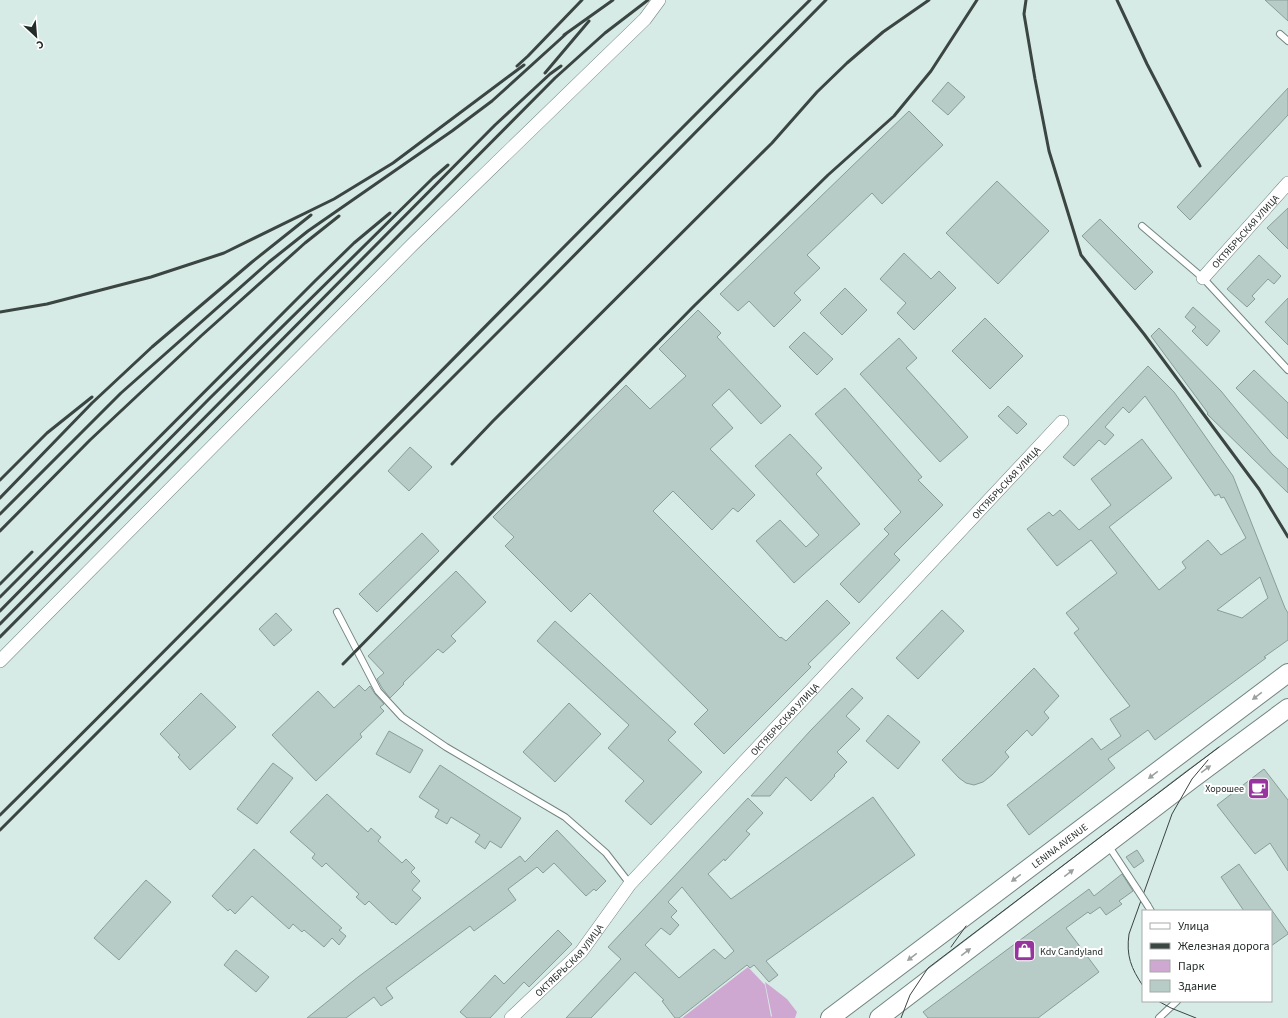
<svg xmlns="http://www.w3.org/2000/svg" width="1288" height="1018" viewBox="0 0 1288 1018" font-family="'Source Sans 3',sans-serif">
<style>
.green{fill:#cfa8d1}
.building{fill:#b8ccc7;stroke:#8a9d98;fill-rule:evenodd}
.lines{fill:none;stroke-linecap:round;stroke-linejoin:round}
.service-casing{stroke:#738581;stroke-width:8}
.minor-casing{stroke:#738581;stroke-width:14}
.secondary-casing{stroke:#738581;stroke-width:20}
.service{stroke:#fff;stroke-width:6}
.minor{stroke:#fff;stroke-width:13}
.secondary{stroke:#fff;stroke-width:18}
.tram{stroke:#3b4542;stroke-width:1}
.rail{stroke:#3b4542;stroke-width:3}
.service-bridge-casing{stroke:#738581;stroke-width:8;stroke-linecap:butt}
.service-bridge{stroke:#fff;stroke-width:6}
.oneway{fill:#9ca09f}
.labels{text-anchor:middle;stroke-width:4;stroke-linejoin:round;paint-order:stroke}
.street-label{font-size:10px;fill:#242c2a;stroke:#fff}
.poi-label{font-size:10px;fill:#242c2a;stroke:#fff;text-anchor:end}
</style>
<rect width="100%" height="100%" fill="#d7ebe6"/>
<path class="green" d="M748,967l17,18 6,32 1,-1 -7,-34 22,17 10,13 -2,6h-113z"/>
<path class="building" d="M1265,0h23v21z
M948,82l17,15 -17,18 -16,-14z
M1288,88v27l-98,105 -13,-13z
M909,111l34,34 -61,59 -10,-11 -65,62 13,13 -26,25 7,7 -27,27 -25,-26 -11,10 -18,-17z
M997,181l52,50 -51,53 -52,-51z
M1288,208v41l-21,-21z
M1100,219l53,53 -18,18 -53,-54z
M904,253l27,26 8,-8 17,17 -42,42 -17,-17 9,-10 -26,-24z
M1259,255l22,21 -7,8 -6,-5 -16,17 3,3 -8,8 -20,-18z
M845,288l22,22 -25,25 -22,-22z
M1288,298v47l-23,-23z
M1193,307l27,24 -13,15 -15,-15 4,-4 -11,-10z
M698,310l23,23 -4,4 64,69 -20,18 -32,-35 -17,16 21,23 -23,21 45,46 -17,17 -5,-4 -21,22 -39,-39 -20,20 127,127 1,-1 5,4 41,-41 23,23 -42,41 3,3 -87,87 -30,-30 14,-14 -118,-117 -19,19 -66,-66 9,-9 -21,-20 133,-132 24,24 36,-33 -27,-27z
M985,318l38,38 -33,33 -38,-38z
M1159,328l62,63 51,63 16,15v24l-81,-79 1,-1 -57,-77z
M804,332l29,27 -16,16 -28,-28z
M899,338l18,20 -11,10 62,69 -28,25 -80,-88z
M1148,366l26,26 59,84 52,132 3,5v27l-24,17 2,1 -111,82 -7,-10 -40,29 7,9 -86,67 -22,-30 85,-67 9,12 20,-14 -11,-17 20,-13 -56,-73 5,-4 -13,-16 51,-40 -26,-33 -34,26 -30,-37 22,-17 4,4 7,-6 19,20 32,-25 -20,-26 51,-40 30,39 -63,49 50,63 27,-22 -4,-6 26,-22 13,15 25,-17 -22,-41 -3,1 -2,-4 -4,2 -70,-100 -16,17 -6,-6 -18,20 9,8 -9,10 -6,-5 -25,26 -11,-9zM1260,577l8,21 -26,20 -25,-8z
M1254,370l34,33v36l-52,-51z
M845,388l77,89 -4,3 25,25 -49,49 6,6 -41,43 -19,-19 49,-50 -5,-5 17,-17 -86,-98z
M1008,406l19,18 -10,10 -19,-18z
M790,434l32,34 -6,6 44,50 -66,59 -38,-42 24,-21 26,27 13,-12 -64,-69z
M410,447l22,20 -23,24 -21,-20z
M422,533l17,18 -62,61 -18,-18z
M456,571l30,31 -35,34 5,5 -13,12 -5,-4 -35,34 1,1 -14,14 -8,-10 -5,-9 7,-6 -16,-17z
M942,610l22,21 -46,48 -22,-21z
M276,613l16,17 -18,16 -15,-17z
M555,621l121,111 -8,8 34,32 -51,53 -26,-24 19,-20 -36,-33 21,-23 -92,-84z
M1034,668l25,28 -15,16 5,6 -17,18 -5,-6 -22,22 4,5 -17,18 -9,7 -9,3 -8,-2 -7,-5 -17,-18z
M359,685l6,6 5,-5 5,8 9,10 -4,3 4,4 -24,23 2,3 -46,44 -44,-46 46,-44 16,17z
M852,688l11,10 -17,18 14,13 -23,23 10,10 -13,13 1,1 -24,25 -25,-24 -16,19h-19l59,-65z
M201,693l35,34 -46,43 -12,-13 2,-2 -20,-21z
M569,703l32,31 -46,48 -32,-30z
M888,715l32,27 -22,27 -32,-28z
M389,731l34,19 -13,23 -34,-19z
M273,763l20,15 -36,46 -20,-15z
M440,765l81,53 -20,30 -11,-7 -5,8 -10,-7 5,-7 -29,-18 -4,7 -12,-7 4,-7 -20,-13z
M1264,769l24,31v71l-18,-28 -15,11 -38,-49z
M327,794l41,38 3,-4 10,9 -3,4 24,22 4,-4 9,9 -4,4 9,9 -8,9 9,8 -25,27 -3,-3 -1,1 -23,-22 -4,4 -9,-8 3,-3 -33,-31 -4,4 -10,-9 3,-4 -25,-22z
M873,797l42,58 -149,106 12,14 -9,7 -15,-17 -4,3 -3,-3 -68,53h-4l-13,-17 2,-1 -29,-28 -44,46h-25l55,-59 -13,-12 140,-149 15,15 -17,18 4,3 -25,27 -1,-2 -16,15 23,25zM682,887l52,64 -9,8 -11,-10 -35,29 -34,-33 16,-17 9,7 9,-10 -8,-8 6,-6 -9,-9z
M557,830l49,51 -10,10 -2,-2 -8,7 -32,-33 -11,10 -6,-6 -29,22 8,11 -42,31 -4,-5 -84,62 7,10 -12,8 -7,-9 -28,21h-39l51,-41 162,-121 5,6z
M254,849l88,79 -3,2 7,6 -7,9 -7,-7 -8,9 -20,-17 -2,2 -9,-8 -4,5 -37,-33 -17,18 -5,-5 -2,2 -16,-15z
M1137,850l7,11 -10,7 -8,-11z
M1239,864l49,69v1l-17,12v-35h-27l-23,-34z
M1122,874l11,17 -14,10 3,3 -16,11 -6,-8 -10,7 -2,-2 -22,16 33,44 -61,46h-110l-5,-6 166,-123 5,7z
M146,880l25,22 -52,58 -25,-22z
M558,930l14,14 -43,43 -5,-5 -34,36h-23l-7,-6 35,-37 9,9z
M236,950l33,27 -13,15 -32,-27z"/>
<g class="lines">
<defs>
<path id="service" d="M1280,34l8,7
M1142,226l61,52 85,92
M337,612l41,79 24,26 44,30 119,70 41,36 24,31
M1108,845l29,44
M1148,906l3,5
M1159,1018l18,-17"/>
<g id="minor">
<path id="s1" d="M1203,278l85,-95"/>
<path d="M0,661l413,-417 232,-225 14,-19"/>
<path id="s2" d="M511,1018l70,-66 49,-68 432,-462"/>
</g>
<g id="secondary">
<path id="s3" d="M830,1018l458,-345"/>
<path d="M879,1018l313,-239 96,-71"/>
</g>
</defs>
<use href="#service" class="service-casing"/>
<use href="#minor" class="minor-casing"/>
<use href="#secondary" class="secondary-casing"/>
<use href="#service" class="service"/>
<use href="#minor" class="minor"/>
<use href="#secondary" class="secondary"/>
<path class="tram" d="M951,947l15,-21
M1143,986c-12,-18 -17,-30 -14,-52l43,-120 20,-35 16,-19
M1158,1001l13,7 25,10
M901,1018l9,-23 18,-27 291,-221"/>
<path class="rail" d="M1026,0l-2,14 11,65 14,72 32,104 63,79 115,155 29,48
M1117,0l30,64 53,102
M564,35l49,-35
M517,66l11,-10 54,-56
M545,73l44,-52
M0,312l47,-8 104,-27 73,-24 110,-54 59,-36 131,-98
M452,464l41,-43 279,-278 45,-51 30,-29 36,-31 46,-32
M0,480l47,-47 45,-36
M0,498l92,-95 60,-56 100,-85 59,-47
M0,514l121,-121 148,-131 39,-31 144,-100 40,-30 75,-68
M0,531l90,-91 111,-104 104,-93 34,-27
M0,584l32,-32
M0,597l315,-316 39,-38 36,-30
M0,611l209,-212 224,-221 15,-13
M0,624l495,-499 55,-51 11,-8
M0,637l555,-559 50,-45 43,-33
M343,664l350,-357 135,-132 66,-59 37,-45 46,-71
M0,815c272,-269 538,-545 810,-815
M0,830l544,-544 282,-286"/>
<defs>
<path id="service-bridge" d="M1137,889l11,17"/>
</defs>
<use href="#service-bridge" class="service-bridge-casing"/>
<use href="#service-bridge" class="service-bridge"/>
</g>
<defs><path id="oneway-solid" d="M-6-.8H1V-3.2L6.5 0L1 3.2V.8H-6Z"/></defs>
<g class="oneway">
<use href="#oneway-solid" transform="translate(1257 696) rotate(143)"/>
<use href="#oneway-solid" transform="translate(1206 769) rotate(-36)"/>
<use href="#oneway-solid" transform="translate(1153 775) rotate(143)"/>
<use href="#oneway-solid" transform="translate(1069 873) rotate(-37)"/>
<use href="#oneway-solid" transform="translate(1016 878) rotate(143)"/>
<use href="#oneway-solid" transform="translate(966 952) rotate(-37)"/>
<use href="#oneway-solid" transform="translate(912 957) rotate(143)"/>
</g>
<defs>
<symbol id="cafe-square" viewBox="-11 -11 22 22"><rect x="-9" y="-9" width="18" height="18" rx="4" fill="#96359d" stroke="#fff"/><path d="M-5.5-4.5H6V0H3Q3 3.5 0 3.5H-2.5Q-5.5 3.5-5.5 0ZM3-3.2v2h1.7v-2ZM-6 4.5H4V6H-6Z" fill="#fff"/></symbol>
<symbol id="shop-square" viewBox="-11 -11 22 22"><rect x="-9" y="-9" width="18" height="18" rx="4" fill="#96359d" stroke="#fff"/><path d="M-5-2.5h2.3a2.7 3.5 0 0 1 5.4 0H5L5.5 6h-11ZM-1.5-2.5h3a1.5 2.3 0 0 0-3 0Z" fill="#fff"/></symbol>
</defs>
<g fill-rule="evenodd">
<use href="#cafe-square" x="1246" y="776" width="25" height="25"/>
<use href="#shop-square" x="1012" y="938" width="25" height="25"/>
</g>
<g class="labels">
<g class="street-label">
<text dy="4" stroke="none"><textPath href="#s1" startOffset="63">ОКТЯБРЬСКАЯ УЛИЦА</textPath></text>
<text dy="4" stroke="none"><textPath href="#s2" startOffset="730">ОКТЯБРЬСКАЯ УЛИЦА</textPath></text>
<text dy="4" stroke="none"><textPath href="#s2" startOffset="406">ОКТЯБРЬСКАЯ УЛИЦА</textPath></text>
<text dy="4" stroke="none"><textPath href="#s3" startOffset="287">LENINA AVENUE</textPath></text>
<text dy="4" stroke="none"><textPath href="#s2" startOffset="82">ОКТЯБРЬСКАЯ УЛИЦА</textPath></text>
</g>
<g class="poi-label">
<text x="1244" y="792">Хорошее</text>
<text x="1040" y="955" text-anchor="start">Kdv Candyland</text>
</g>
</g>
<rect x="1142" y="910" width="130" height="92" fill="#ffffff" stroke="#a7abaa"/>
<rect x="1150" y="923" width="20" height="6" fill="#ffffff" stroke="#a7abaa"/>
<text x="1178" y="930" font-size="12" fill="#242c2a">Улица</text>
<rect x="1150" y="943" width="20" height="6" fill="#3b4542" stroke="#a7abaa"/>
<text x="1178" y="950" font-size="12" fill="#242c2a">Железная дорога</text>
<rect x="1150" y="960" width="20" height="12" fill="#cfa8d1" stroke="#a7abaa"/>
<text x="1178" y="970" font-size="12" fill="#242c2a">Парк</text>
<rect x="1150" y="980" width="20" height="12" fill="#b8ccc7" stroke="#a7abaa"/>
<text x="1178" y="990" font-size="12" fill="#242c2a">Здание</text>
<g transform="translate(36 36) rotate(154)" stroke="#ffffff" stroke-width="3" paint-order="stroke">
<path d="M0-3L7 15L0 10L-7 15Z" fill="#242c2a"/>
<text y="-6" font-size="11" font-weight="bold" text-anchor="middle" fill="#242c2a">С</text>
</g>
</svg>
